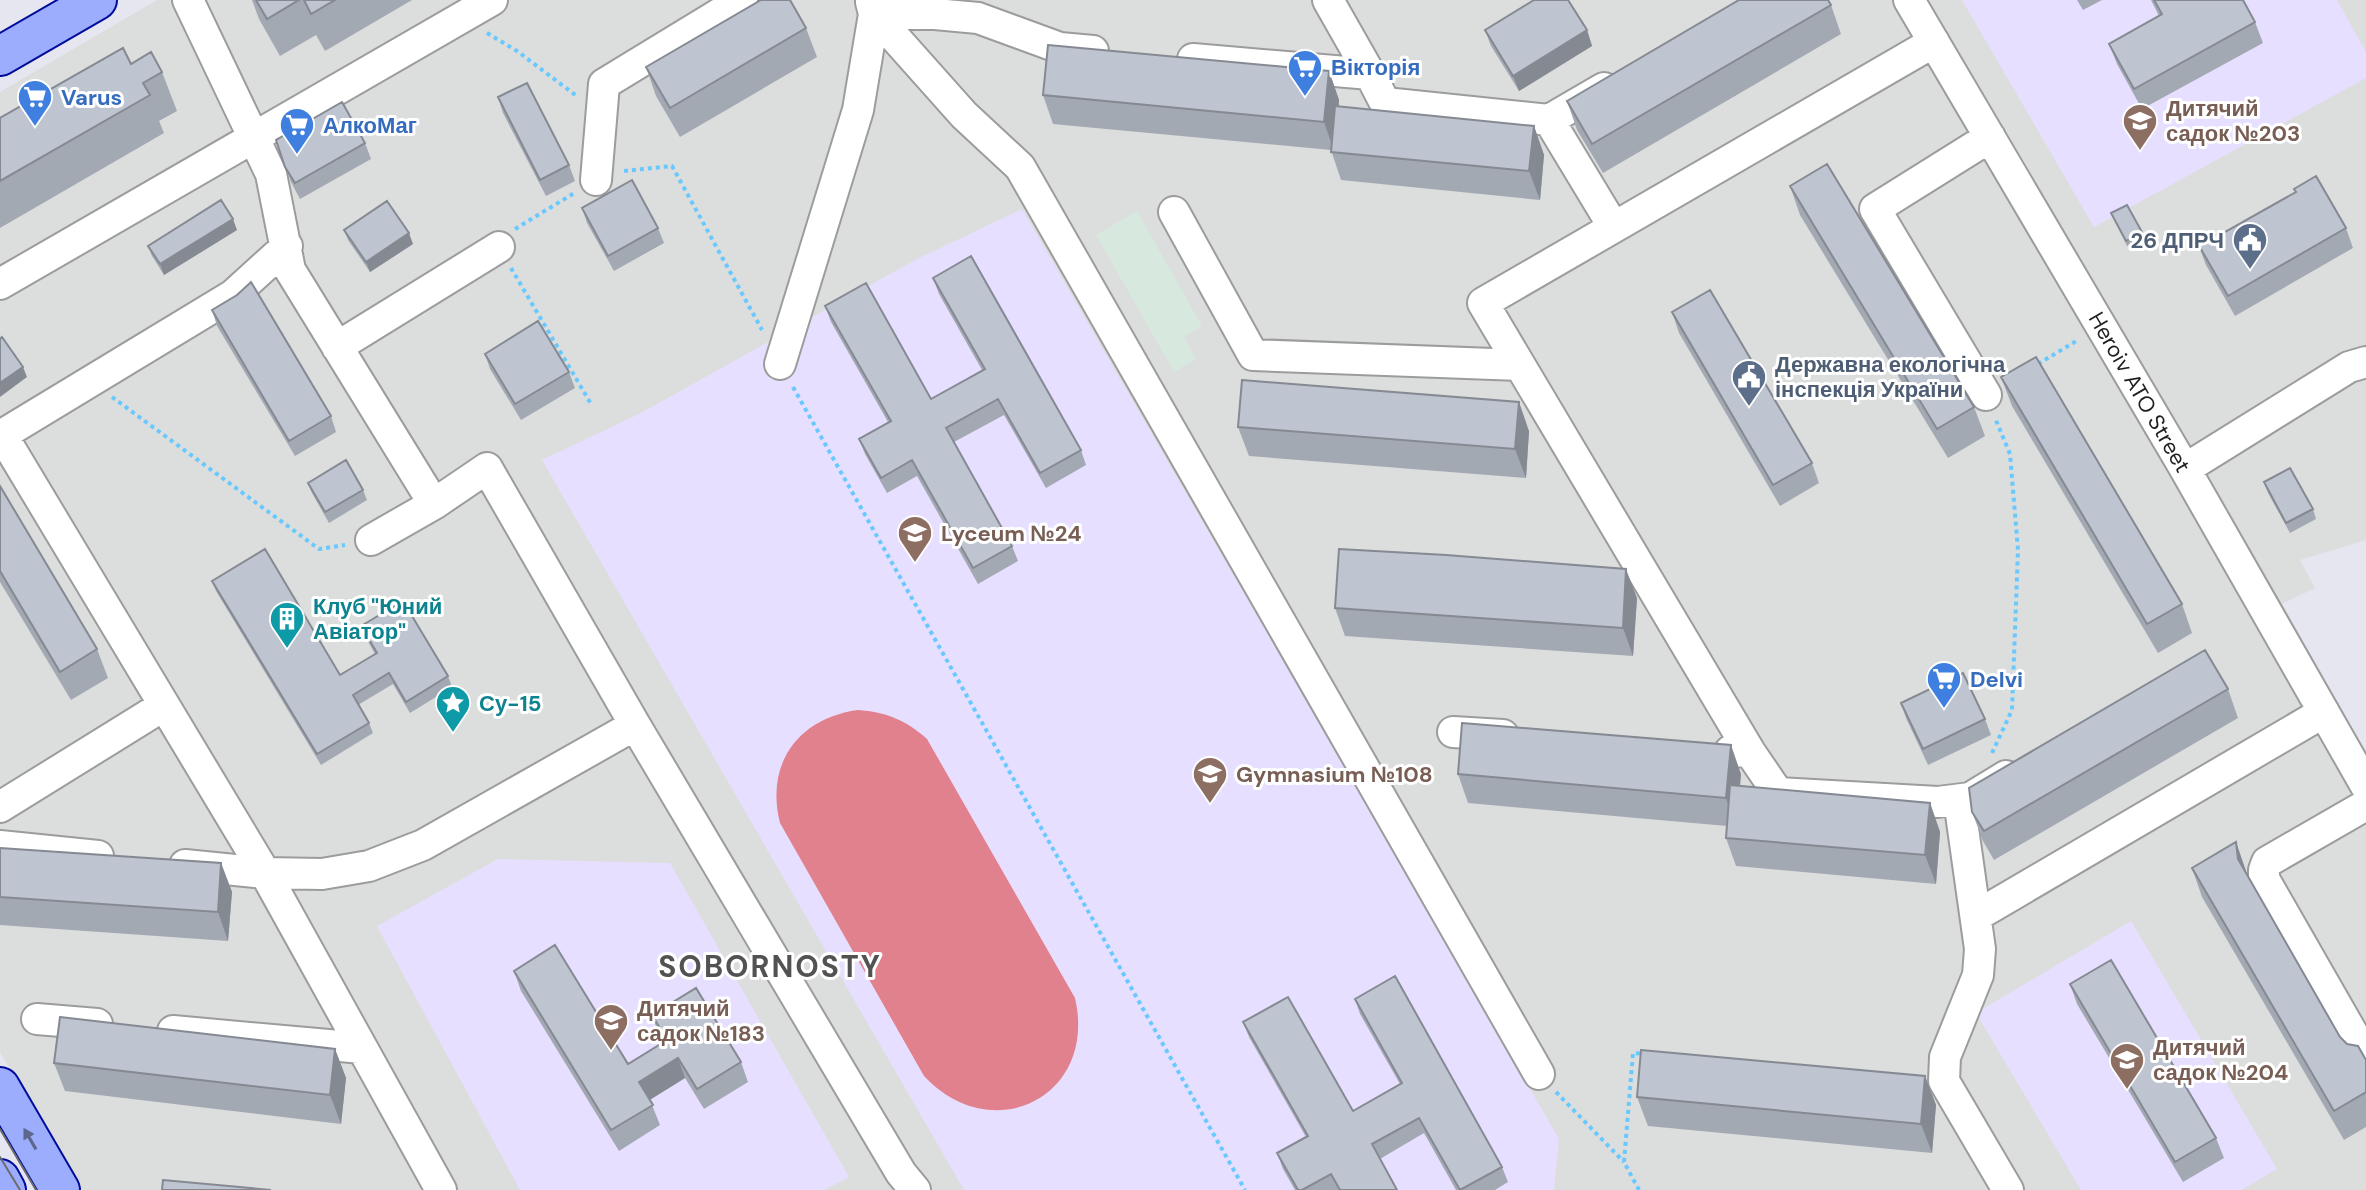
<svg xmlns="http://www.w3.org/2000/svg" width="2366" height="1190" viewBox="0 0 2366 1190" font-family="'DM Sans',sans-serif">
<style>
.residential{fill:#dcdddd}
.industrial{fill:#d7e9df}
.education{fill:#e7dfff}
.pitch{fill:#e1818e}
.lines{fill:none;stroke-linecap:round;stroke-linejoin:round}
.minor-casing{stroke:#9c9c9c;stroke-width:34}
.major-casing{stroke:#000c9a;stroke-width:42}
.path{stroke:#68c9fe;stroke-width:4;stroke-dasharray:4 4;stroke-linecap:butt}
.minor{stroke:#fff;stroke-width:30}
.major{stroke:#9cadfe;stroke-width:38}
.tram{stroke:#6d6d6d;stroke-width:2}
.wall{fill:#a3a9b3}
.shaded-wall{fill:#858992}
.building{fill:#bec4d0;stroke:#858992;stroke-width:2}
.oneway{fill:#5e668e}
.labels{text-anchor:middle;stroke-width:6;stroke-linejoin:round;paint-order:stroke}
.shop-label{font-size:22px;font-weight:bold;fill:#366cbe;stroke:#fff;text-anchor:start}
.education-label{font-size:22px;font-weight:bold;fill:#785e54;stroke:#fff;text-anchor:start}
.service-label{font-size:22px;font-weight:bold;fill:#4e5e75;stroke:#fff;text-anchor:end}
.street-label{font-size:22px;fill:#1f1f1f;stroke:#fff}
.culture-label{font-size:22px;font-weight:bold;fill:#0d838f;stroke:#fff;text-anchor:start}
.district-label{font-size:30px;font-weight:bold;letter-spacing:2px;fill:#525252;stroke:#fff}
</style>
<rect width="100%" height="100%" fill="#e5e6f0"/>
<path class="residential" d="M157,0h1737l472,798v392h-2287l-79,-138v-960z
M1911,0h455v540l-66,20 15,28 -33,16 -292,-467z"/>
<path class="industrial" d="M1137,211l65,115 -18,11 12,22 -22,13 -78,-137z"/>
<path class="education" d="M1962,0h375l29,52v26l-272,149z
M1022,209l537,930 -5,51h-590l-422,-730 99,-47 276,-154z
M498,859l172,4 179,314 -25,13h-304l-143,-264z
M2131,921l146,248 -36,21h-160l-105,-177z"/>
<path class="pitch" d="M858,710c28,2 48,10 69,29l148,259c23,99 -83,151 -151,78l-144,-253c-15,-59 18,-105 78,-113z"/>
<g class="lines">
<defs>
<path id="minor" d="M188,0l83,174 19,96 144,234 -63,36
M1328,0l42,74
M1909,0l276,469 181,317
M871,2l3,12 90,101 56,52 519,907
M1193,59l177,15 15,29 164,17 55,-32
M1549,120l64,106
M596,180l8,-96 138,-84
M1174,212l79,143 267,10
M287,246l-54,49 -231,140 263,438 57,1 47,-8 54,-21 212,-120
M0,284l492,-284
M337,347l162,-100
M780,364l78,-254 16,-96h61l43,4 82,30 33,3
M1986,395l-111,-186 115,-72
M2185,469l164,-102 17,-5
M434,504l53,-36 148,257 266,448 14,17
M1453,732l50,3
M1730,751l20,1 28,41 160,9 32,-4 36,-22
M1750,752l-267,-449 451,-261
M1959,800l21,149 -2,26 -33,82 -1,24 64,109
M2366,805l-99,57 -3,8v9l102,178
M0,807l163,-101
M0,846l98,10
M185,865l80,8 176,317
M1976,916l348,-204
M37,1019l60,5
M173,1031l189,17"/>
<path id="major" d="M0,56l97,-56
M0,1087l60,103
M0,1179l6,11"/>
</defs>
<use href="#minor" class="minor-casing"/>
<use href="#major" class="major-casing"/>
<path class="path" d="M487,33l30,18 61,46
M624,171l48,-5 90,164
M515,229l61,-37
M511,268l80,136
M2038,364l40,-24
M793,387l452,803
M112,397l207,152 26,-4
M1992,753l20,-43 6,-160 -8,-96 -15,-36
M1556,1092l68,70
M1639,1190l-15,-28 9,-109 13,1"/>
<use href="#minor" class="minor"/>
<use href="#major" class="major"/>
<path class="tram" d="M0,1129l36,61
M0,1157l20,33"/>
</g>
<path class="wall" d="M252,0h160l-87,51 -9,-16 -36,21 -21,-37z
M2077,0h25l-19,10z
M2151,0h92l12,22 8,21 -121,66 -25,-45 -8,-20 50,-28z
M1831,5l10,29 -238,139 -26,-43 -10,-29z
M806,28l11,29 -137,80 -24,-41 -10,-29z
M1485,30h102l5,16 -73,45 -28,-45z
M131,64l31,8 15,39 -18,10 5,12 -164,95v-110z
M1329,71l10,29v7l195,19 10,29 -4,45 -199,-20 -10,-30 -278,-26 -10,-29z
M498,97l71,68 6,16 -29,15 -43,-83z
M276,140l89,3 6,16 -71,40 -9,-17z
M1790,186l184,221 11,29 -37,22 -148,-243z
M582,208l76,20 6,15 -50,28 -27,-48z
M2111,213l31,19 2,5 -17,9z
M2346,228l7,20 -118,68 -29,-51 -8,-21 25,-11z
M237,230l-73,45 -12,-19 -4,-10z
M344,230l69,14 -43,28 -22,-32z
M933,278l148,172 5,15 -40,23 -42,-73 -50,27 58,104 6,15 -40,23 -61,-108 -30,17 -22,-39 -6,-15 29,-17 -57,-100 -6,-16 106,93 51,-29 -43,-76z
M212,310l119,106 5,16 -41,24 -78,-130z
M1672,312l140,151 7,20 -39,23 -101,-173z
M485,354l84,18 6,16 -54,32 -31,-51z
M2001,377l181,227 10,29 -34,20 -146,-247z
M1238,427l291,4 -3,47 -277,-22z
M2264,482l49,27 3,10 -26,14 -22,-40z
M308,483l55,7 4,10 -38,23 -17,-30z
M0,486l97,163 11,29 -37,22 -71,-118z
M212,581l128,94 35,-21 -10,-18 -4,-10 87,50 4,11 -42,26 -17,-29 -35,21 11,18 4,10 -52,32 -105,-174z
M1637,598l-4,58 -288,-20 -10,-28z
M2228,689l10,29 -244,142 -11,-19 -11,-29z
M1901,703l84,16 6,16 -63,30 -22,-47z
M1458,774h283l-1,12 190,17 10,29 -4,52 -200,-18 -10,-28 1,-12 -259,-23z
M2236,842l10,32 94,163 26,23v67l-22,13 -142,-243 -10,-29z
M0,848l221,15 11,29 -4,49 -228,-16z
M514,971l114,93 35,-22 -4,-7 -7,-20 89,47 7,20 -44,27 -19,-31 -35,22 10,25 -41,26 -98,-160z
M2070,984l146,154 8,20 -41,24 -106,-178z
M1355,999l147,168 6,15 -13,8h-39l-32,-57 -44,26 17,31h-102l-12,-21 -6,-16 29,-16 -57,-100 -6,-15 110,89 47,-27 -40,-70z
M335,1049l11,29 -5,46 -276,-33 -11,-28z
M1925,1076l11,29 -4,48 -284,-27 -11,-29z"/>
<path class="shaded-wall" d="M1587,30l5,16 -73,45 -6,-15z
M1329,71l10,29 -5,51 -10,-29z
M1534,126l10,29 -4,45 -11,-29z
M233,219l4,11 -73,45 -4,-11z
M409,233l4,11 -43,28 -4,-10z
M23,367l4,10 -27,20v-14z
M1519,402l10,29 -3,47 -11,-29z
M1626,569l11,29 -4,58 -10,-28z
M1731,745l10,29 -5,53 -10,-29z
M1930,803l10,29 -4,52 -11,-29z
M2236,842l10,29 2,17 -10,-29z
M221,863l11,29 -4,49 -10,-29z
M335,1049l11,29 -5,46 -11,-29z
M678,1058l7,20 -39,24 -7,-20z
M1925,1076l11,29 -4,48 -11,-29z"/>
<path class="building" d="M256,0h43l-32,19z
M304,0h31l-24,14z
M761,0h29l16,28 -136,80 -24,-41z
M1534,0h34l19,30 -74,46 -28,-46z
M1739,0h89l3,5 -239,139 -25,-43z
M2154,0h89l12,22 -121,67 -25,-45 53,-30z
M1048,45l281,26 -5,51 -281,-27z
M123,48l8,16 20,-12 11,20 -19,11 7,12 -150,86v-63z
M527,83l42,82 -29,15 -42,-83z
M342,102l23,41 -70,40 -10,-16 -9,-27z
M1335,106l199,20 -5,45 -198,-19z
M1827,164l147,243 -37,22 -147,-243z
M2316,176l30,52 -118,68 -30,-52 24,-13 1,2 73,-41 -2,-3z
M632,180l26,48 -50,28 -26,-48z
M221,200l12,19 -73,45 -12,-18z
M387,201l22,32 -43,29 -22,-32z
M2127,205l15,27 -16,9 -15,-28z
M971,256l110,194 -41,23 -42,-74 -52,29 66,118 -39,22 -61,-108 -31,18 -22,-39 32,-18 -66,-115 41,-23 65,116 54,-30 -52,-91z
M251,282l80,134 -42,25 -77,-131 25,-15z
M1710,290l102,173 -39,22 -101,-173z
M538,321l31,51 -54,32 -30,-50z
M2,337l21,30 -23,16v-44z
M2036,357l146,247 -35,20 -146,-247z
M1242,380l277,22 -4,47 -277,-22z
M346,460l17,30 -38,22 -17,-29z
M2290,468l23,41 -27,14 -22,-41z
M0,486l97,163 -37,23 -60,-101z
M265,549l75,126 37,-22 -16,-27 42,-25 45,75 -42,26 -17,-29 -36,22 16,28 -52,31 -105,-173z
M1339,549l107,6 180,14 -3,59 -288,-20z
M2205,650l23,39 -244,142 -12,-19 -3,-24z
M1963,673l22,46 -62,30 -22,-46z
M1462,723l269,22 -5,53 -268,-24z
M1730,785l200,18 -5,52 -199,-17z
M2236,842l2,17 102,178 7,7 11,2 8,14v32l-32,19 -142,-243z
M0,848l221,15 -3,49 -218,-15z
M555,945l73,119 39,-24 -15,-25 44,-27 45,74 -44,27 -19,-31 -39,24 14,23 -42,25 -97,-159z
M2111,960l105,178 -41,24 -105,-178z
M1395,976l107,191 -42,23 -41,-72 -47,26 25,46h-57l-9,-16 -29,16h-4l-21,-37 31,-17 -65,-114 45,-25 65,114 49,-28 -47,-84z
M60,1017l275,32 -5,46 -276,-32z
M1641,1050l284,26 -4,48 -284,-27z
M163,1180l108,10h-109z"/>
<defs><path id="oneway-solid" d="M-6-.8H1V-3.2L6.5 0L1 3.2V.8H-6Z" transform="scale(2)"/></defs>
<use class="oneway" href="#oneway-solid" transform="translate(30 1139) rotate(-120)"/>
<defs>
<symbol id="supermarket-pin" viewBox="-11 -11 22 30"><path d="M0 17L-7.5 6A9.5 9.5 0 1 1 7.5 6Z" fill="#3f7fe0" stroke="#fff"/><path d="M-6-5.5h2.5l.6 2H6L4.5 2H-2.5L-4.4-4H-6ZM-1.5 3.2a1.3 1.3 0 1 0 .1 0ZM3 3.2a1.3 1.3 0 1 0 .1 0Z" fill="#fff"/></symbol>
<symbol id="school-pin" viewBox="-11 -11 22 30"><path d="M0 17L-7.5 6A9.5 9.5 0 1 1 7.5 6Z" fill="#8d6e63" stroke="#fff"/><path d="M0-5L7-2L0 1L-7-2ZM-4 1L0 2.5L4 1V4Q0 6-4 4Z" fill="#fff"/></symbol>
<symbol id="civic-pin" viewBox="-11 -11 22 30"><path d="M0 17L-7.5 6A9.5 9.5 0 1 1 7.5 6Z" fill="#5c6f8a" stroke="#fff"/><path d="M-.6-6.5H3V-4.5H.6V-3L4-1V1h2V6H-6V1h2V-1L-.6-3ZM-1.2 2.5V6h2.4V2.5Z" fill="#fff"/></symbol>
<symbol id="building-pin" viewBox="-11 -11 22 30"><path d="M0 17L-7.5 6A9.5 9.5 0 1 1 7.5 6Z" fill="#0f9aa8" stroke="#fff"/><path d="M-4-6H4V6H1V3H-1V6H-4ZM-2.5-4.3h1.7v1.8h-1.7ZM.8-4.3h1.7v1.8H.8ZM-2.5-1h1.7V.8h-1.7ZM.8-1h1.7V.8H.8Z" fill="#fff"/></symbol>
<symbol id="sight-pin" viewBox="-11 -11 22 30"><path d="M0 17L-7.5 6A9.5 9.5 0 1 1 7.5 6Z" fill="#0f9aa8" stroke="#fff"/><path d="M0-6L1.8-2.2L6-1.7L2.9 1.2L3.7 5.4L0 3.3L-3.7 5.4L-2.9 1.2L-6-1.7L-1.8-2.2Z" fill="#fff"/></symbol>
</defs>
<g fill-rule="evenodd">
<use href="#supermarket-pin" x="1285" y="47" width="40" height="54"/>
<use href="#supermarket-pin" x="15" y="77" width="40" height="54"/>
<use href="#school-pin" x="2120" y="101" width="40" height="54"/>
<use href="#supermarket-pin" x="277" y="105" width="40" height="54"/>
<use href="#civic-pin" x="2230" y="220" width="40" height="54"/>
<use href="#civic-pin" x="1729" y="357" width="40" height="54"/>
<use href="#school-pin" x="895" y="513" width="40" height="54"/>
<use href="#building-pin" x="267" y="599" width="40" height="54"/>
<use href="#supermarket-pin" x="1924" y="659" width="40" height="54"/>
<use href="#sight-pin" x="433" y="683" width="40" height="54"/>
<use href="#school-pin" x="1190" y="754" width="40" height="54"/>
<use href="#school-pin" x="591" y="1001" width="40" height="54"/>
<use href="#school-pin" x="2107" y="1040" width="40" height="54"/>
</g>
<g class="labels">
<g class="shop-label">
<text x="1331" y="75">Вікторія</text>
<text x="61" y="105">Varus</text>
<text x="323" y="133">АлкоМаг</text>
<text x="1970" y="687">Delvi</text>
</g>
<g class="education-label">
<text x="2166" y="116">Дитячий<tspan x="2166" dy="25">садок №203</tspan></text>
<text x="941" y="541">Lyceum №24</text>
<text x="1236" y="782">Gymnasium №108</text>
<text x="637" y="1016">Дитячий<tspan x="637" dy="25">садок №183</tspan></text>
<text x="2153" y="1055">Дитячий<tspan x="2153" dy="25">садок №204</tspan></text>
</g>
<g class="service-label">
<text x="2224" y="248">26 ДПРЧ</text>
<text x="1775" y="372" text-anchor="start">Державна екологічна<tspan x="1775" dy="25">інспекція України</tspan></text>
</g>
<g class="street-label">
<text transform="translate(2140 392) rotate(60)" y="8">Heroiv ATO Street</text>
</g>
<g class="culture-label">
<text x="313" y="614">Клуб "Юний<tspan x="313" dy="25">Авіатор"</tspan></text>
<text x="479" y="711">Су-15</text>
</g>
<g class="district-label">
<text x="770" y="977">SOBORNOSTY</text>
</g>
</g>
</svg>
